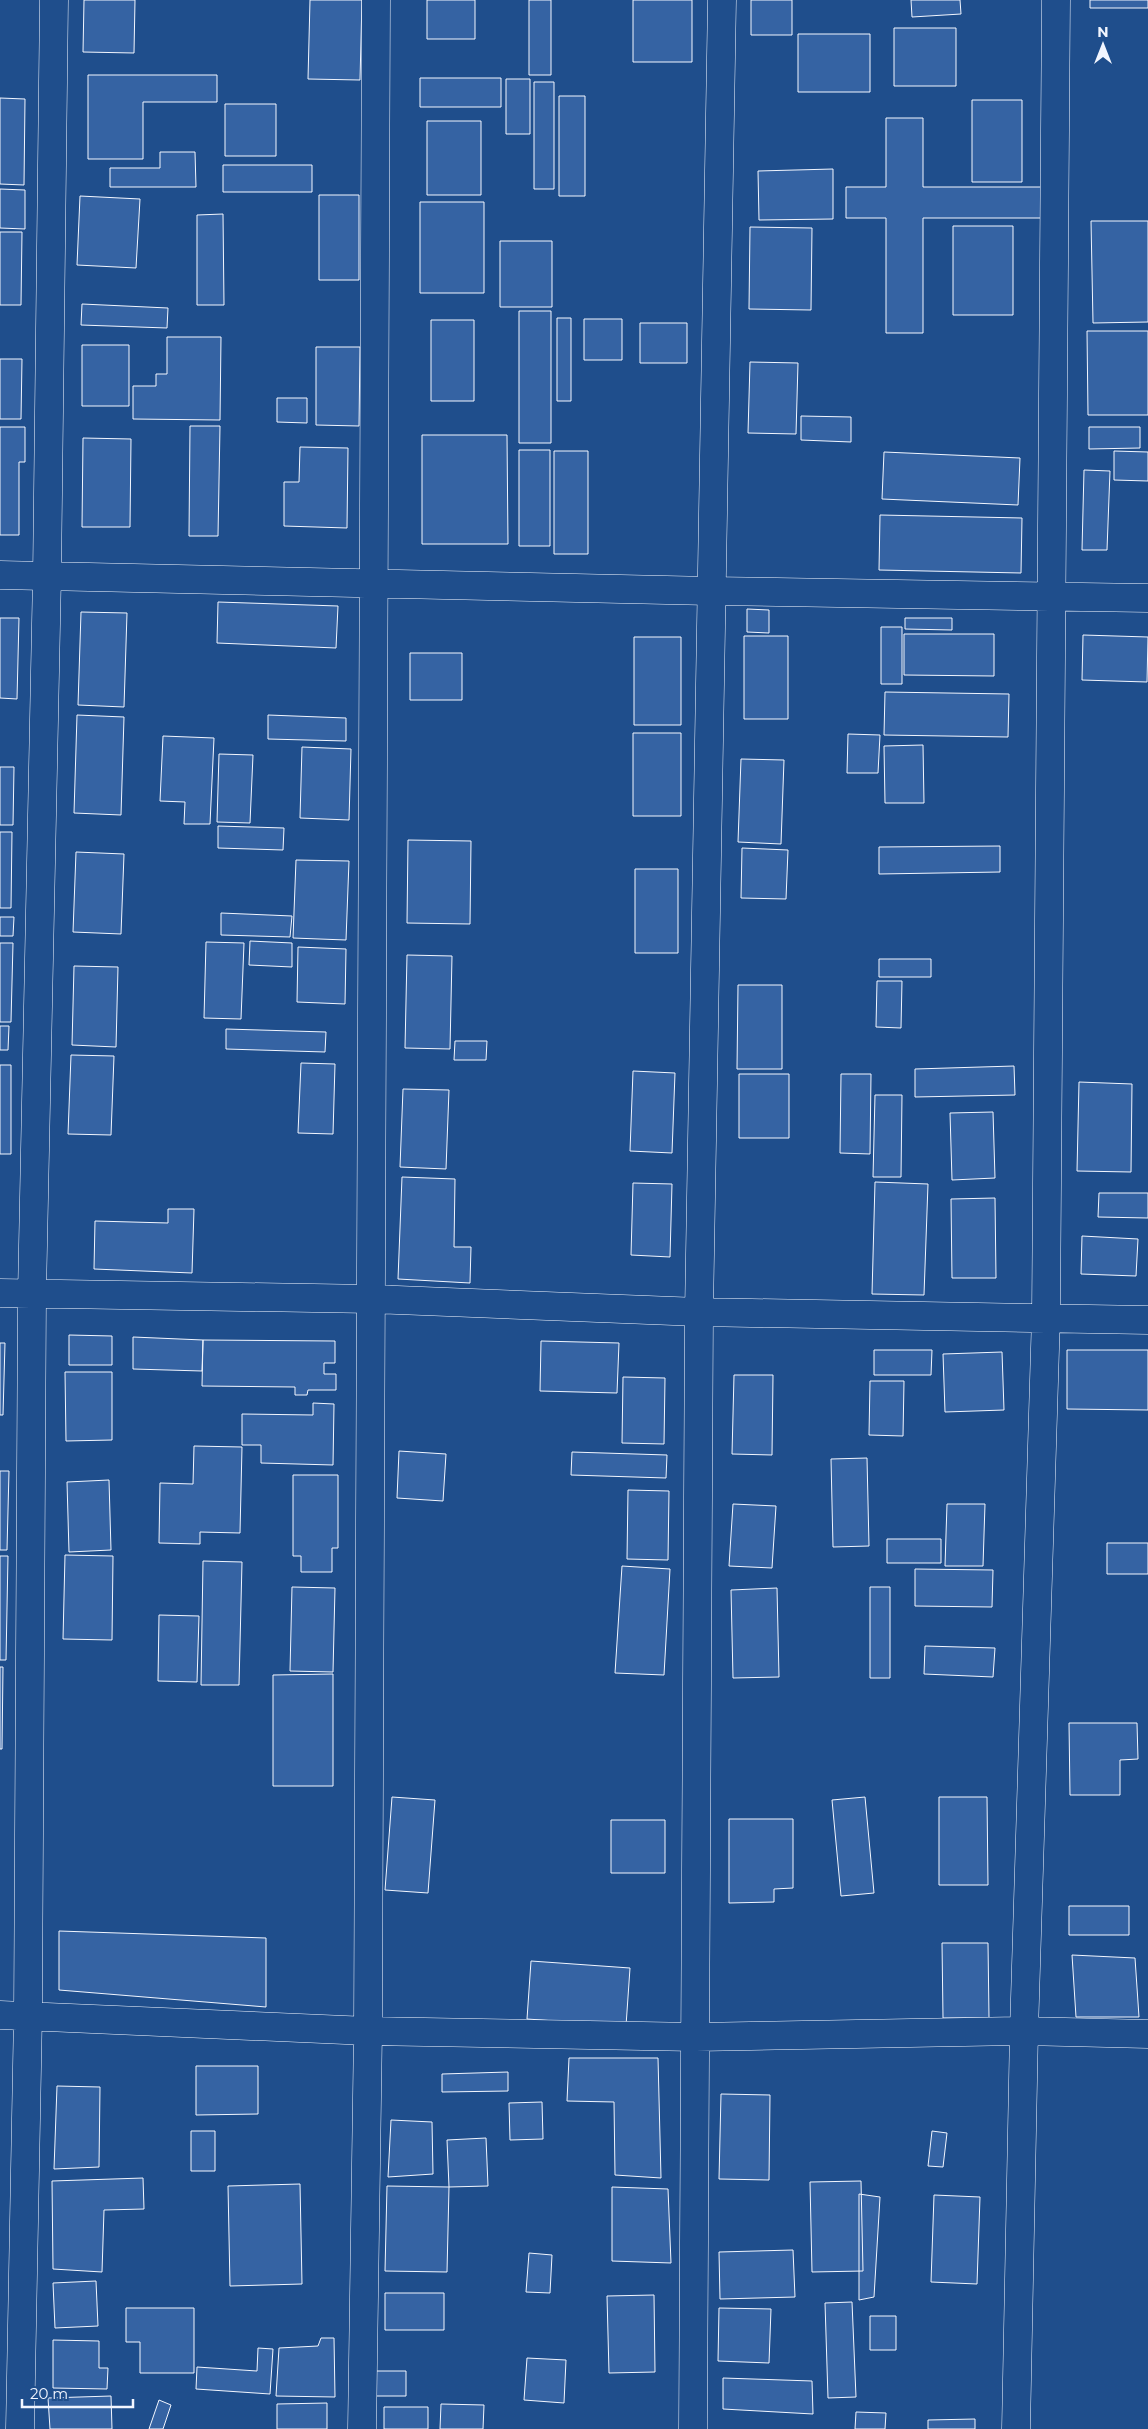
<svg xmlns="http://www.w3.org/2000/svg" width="1148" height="2429" viewBox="0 0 1148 2429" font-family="Montserrat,sans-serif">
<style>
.building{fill:#3563a3;stroke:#f2f6ff}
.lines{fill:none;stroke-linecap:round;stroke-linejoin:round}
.minor-casing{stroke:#f2f6ff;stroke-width:29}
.minor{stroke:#1f4e8c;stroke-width:28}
</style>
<rect width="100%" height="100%" fill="#1f4e8c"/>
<path class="building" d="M84,0h51l-1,53 -51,-1z
M310,0h52l-2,80 -52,-1z
M427,0h48v39h-48z
M529,0h22v75h-22z
M633,0h59v62h-59z
M751,0h41v35h-41z
M911,0h49l1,14 -49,3z
M1090,0h58v8h-58z
M894,28h62v58h-62z
M798,34h72v58h-72z
M88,75h129v27h-74v57h-55z
M420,78h81v29h-81z
M506,79h24v55h-24z
M534,82h20v107h-20z
M559,96h26v100h-26z
M0,98l25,1 -1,86 -24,-1z
M972,100h50v82h-50z
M225,104h51v52h-51z
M886,118h37v69h120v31h-120v115h-37v-115h-40v-31h40z
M427,121h54v74h-54z
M160,152h35l1,35h-86v-19h50z
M223,165h89v27h-89z
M833,169v50l-74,1 -1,-49z
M0,189l25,1v39l-25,-1z
M319,195h40v85h-40z
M80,196l60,3 -4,69 -59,-3z
M420,202h64v91h-64z
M223,214l1,91h-27v-90z
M1091,221h57v101l-55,1z
M953,226h60v89h-60z
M750,227l62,1 -1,82 -62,-1z
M0,232h22l-1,73h-21z
M500,241h52v66h-52z
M82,304l86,4 -1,20 -86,-3z
M519,311h32v132h-32z
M557,318h14v83h-14z
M584,319h38v41h-38z
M431,320h43v81h-43z
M640,323h47v40h-47z
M1087,331h61v84h-60z
M167,337h54l-1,83 -87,-1v-33h23v-12h11z
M82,345h47v61h-47z
M316,347h44l-1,79 -43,-1z
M0,359h22l-1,60h-21z
M750,362l48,1 -2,71 -48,-1z
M277,398h30v25l-30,-1z
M801,416l50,1v25l-50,-2z
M190,426h30l-2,110h-29z
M0,427h25v35h-6v73h-19z
M1089,427h51v21l-51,1z
M422,435h85l1,109h-86z
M83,438l48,1 -1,88h-48z
M300,447l48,1 -1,80 -63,-2v-44h15z
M519,450h31v96h-31z
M554,451h34v103h-34z
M1114,451l34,1v29l-34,-1z
M884,452l136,6 -2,47 -136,-6z
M1084,470l26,1 -3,79h-25z
M880,515l142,3 -1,55 -142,-3z
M218,602l120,4 -2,42 -119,-5z
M747,609l22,1v23l-22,-1z
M81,612l46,1 -3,94 -46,-2z
M0,618h19l-2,81 -17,-1z
M905,618h47v12l-47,-1z
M881,627h21v57h-21z
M904,634h90v42l-90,-1z
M1083,635l65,2 -1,45 -65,-2z
M744,636h44v83h-44z
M634,637h47v88h-47z
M410,653h52v47h-52z
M885,692l124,2 -1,43 -124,-2z
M77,715l47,2 -3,98 -47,-2z
M268,715l78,3v23l-78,-2z
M633,733h48v83h-48z
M848,734l32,1 -2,38h-31z
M163,736l51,2 -4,86h-26l1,-22 -25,-1z
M923,745l1,58h-39l-1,-57z
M302,747l49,2 -2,71 -49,-2z
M219,754l34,1 -3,68 -33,-1z
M741,759l43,1 -3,84 -43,-2z
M0,767h14l-1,58h-13z
M218,826l66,2 -1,22 -65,-2z
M0,832h12l-1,76h-11z
M408,840l63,1 -1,83 -63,-1z
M1000,846v26l-121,2v-27z
M742,848l46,2 -2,49 -45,-1z
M76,852l48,2 -3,80 -48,-2z
M296,860l53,1 -3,79 -53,-2z
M635,869h43v84h-43z
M221,913l71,3 -2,21 -69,-2z
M0,917h14l-1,19h-13z
M250,941l42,2v24l-43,-2z
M206,942l38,1 -3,76 -37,-1z
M0,943h13l-2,79h-11z
M298,947l48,2 -1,55 -48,-2z
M407,955l45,1 -2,93 -45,-1z
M879,959h52v18h-52z
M74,966l44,1 -2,80 -44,-2z
M877,981h25l-1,47 -25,-1z
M738,985h44v84h-45z
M0,1026h9l-1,24h-8z
M226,1029l100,3 -1,20 -99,-3z
M455,1041h32l-1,19h-32z
M71,1055l43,1 -3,79 -43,-1z
M301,1063l34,1 -2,70 -35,-1z
M0,1065h11v89h-11z
M1014,1066l1,29 -100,2v-28z
M633,1071l42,2 -3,80 -42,-2z
M739,1074h50v64h-50z
M841,1074h30l-1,80 -30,-1z
M1079,1082l53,2 -1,88 -54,-1z
M403,1089l46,1 -3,79 -46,-2z
M875,1095h27l-1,82h-28z
M993,1112l2,66 -43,2 -2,-67z
M402,1177l53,2 -1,68h17l-1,36 -72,-4z
M875,1182l53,2 -4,111 -52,-1z
M633,1183l39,1 -2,73 -39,-2z
M1099,1193h49v25l-50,-1z
M995,1198l1,80h-44l-1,-79z
M168,1209h26l-2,64 -98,-4 1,-48 73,2z
M1082,1236l56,3 -2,37 -55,-2z
M69,1335l43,1v29h-43z
M133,1337l70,3 -1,31 -69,-2z
M203,1340l132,1v22h-11v11h12v16h-28l-1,5h-12v-8l-93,-1z
M541,1341l78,2 -2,50 -77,-2z
M0,1343h5l-2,72h-3z
M874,1350h58l-1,25h-57z
M1067,1350h81v60l-81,-1z
M1002,1352l2,58 -59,2 -2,-58z
M65,1372h47v68l-46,1z
M734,1375h39l-1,80 -40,-1z
M623,1377l42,1 -1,66 -42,-1z
M870,1381h34l-1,55 -34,-1z
M313,1403l21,1 -1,61 -72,-2v-18h-19v-31l71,1z
M194,1446l48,1 -2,86 -40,-1v12l-41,-1 1,-60 33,1z
M399,1451l47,3 -3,47 -46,-3z
M572,1452l95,3 -1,23 -95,-3z
M867,1458l2,88 -36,1 -2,-88z
M0,1471h9l-2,79h-7z
M293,1475h45v73h-6v24h-31v-16h-8z
M109,1480l2,70 -42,2 -2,-70z
M628,1490l41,1 -1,69 -41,-1z
M733,1504l43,2 -4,62 -43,-2z
M947,1504h38l-2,62h-38z
M887,1539h54v24h-54z
M1107,1543h41v31h-41z
M65,1555l48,1 -1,84 -49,-1z
M0,1556h8l-2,104h-6z
M203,1561l39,1 -3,123h-38z
M622,1566l48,3 -6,106 -49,-2z
M915,1569l78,1 -1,37 -77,-1z
M292,1587l43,1 -2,84 -43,-1z
M870,1587h20v91h-20z
M777,1588l2,89 -46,1 -2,-88z
M159,1615l40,1 -2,66 -39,-1z
M925,1646l70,2 -2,29 -69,-3z
M0,1667h3l-1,82h-2z
M333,1674v112h-60v-111z
M1069,1723h68l1,36 -18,1v35h-50z
M392,1797l43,3 -7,93 -43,-3z
M865,1797l9,96 -33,3 -9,-96z
M939,1797h48l1,88h-49z
M729,1819h64v69l-19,1v13l-45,1z
M611,1820h54v53h-54z
M1069,1906h60v29h-60z
M59,1931l207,7v69l-207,-17z
M942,1943h46l1,75h-46z
M1072,1955l63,3 4,59h-63z
M531,1961l99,7 -4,58 -99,-7z
M569,2058h89l3,120 -46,-3 -1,-73 -47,-1z
M196,2066h62v48l-62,1z
M508,2072v19l-66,1v-18z
M57,2086l43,1 -1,80 -45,2z
M721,2094l49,1 -1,85 -50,-1z
M542,2102l1,37 -33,1 -1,-37z
M391,2120l41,2 1,52 -45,3z
M191,2131h24v40h-24z
M932,2131l15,2 -4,34 -15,-1z
M486,2138l2,48 -39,1 -2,-47z
M143,2178l1,31 -40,1 -2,62 -49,-3 -1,-88z
M861,2181l2,90 -51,1 -2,-90z
M300,2184l2,100 -72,2 -2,-100z
M387,2186l62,1 -2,85 -62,-1z
M612,2187l56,2 3,74 -59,-2z
M859,2194l21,3 -6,100 -15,3z
M934,2195l46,2 -3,87 -46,-2z
M793,2250l2,47 -75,2 -1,-47z
M529,2253l23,2 -2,38 -24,-1z
M96,2281l2,45 -43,2 -2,-45z
M385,2293h59v37h-59z
M654,2295l1,77 -46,1 -2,-77z
M852,2302l4,95 -28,1 -3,-95z
M126,2308h68v65h-54v-31h-14z
M719,2308l52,1 -2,54 -51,-2z
M870,2316h26v34h-26z
M321,2338h13l1,59 -59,-1 3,-48 39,-2z
M53,2340l46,1v27h9l-1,21 -54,-1z
M258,2348l15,1 -3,45 -74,-5 1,-22 60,4z
M527,2358l39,2 -2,43 -40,-3z
M374,2371h32v25h-32z
M723,2378l89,3 1,33 -90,-5z
M111,2396l1,33h-62l-2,-31z
M159,2400l12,5 -8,24h-14z
M327,2403v26h-50v-25z
M441,2404l43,1 -1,24h-43z
M384,2407h44v22h-44z
M856,2412l30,1 -1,16h-30z
M975,2419v10h-47v-9z"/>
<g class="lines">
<defs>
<path id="minor" d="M0,575l711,16 437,7
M0,1293l372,6 327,13 449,8
M0,2015l368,16 328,6 328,-6 124,3
M20,2429l8,-414 4,-721 15,-718 7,-576
M362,2429l6,-398 8,-2031
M693,2429l6,-1117 23,-1312
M1016,2429l8,-398 22,-715 10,-1316"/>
</defs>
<use href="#minor" class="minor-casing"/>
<use href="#minor" class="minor"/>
</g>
<g transform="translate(1103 45)" stroke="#1f4e8c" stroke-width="4" paint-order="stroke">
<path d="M0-4L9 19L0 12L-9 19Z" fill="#f2f6ff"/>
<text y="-8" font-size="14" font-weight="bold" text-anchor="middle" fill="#f2f6ff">N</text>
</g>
<path d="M22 2399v8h111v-8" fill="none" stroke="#f2f6ff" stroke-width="2.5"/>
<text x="30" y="2399" font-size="15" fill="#f2f6ff" stroke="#1f4e8c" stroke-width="4" paint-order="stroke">20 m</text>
</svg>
